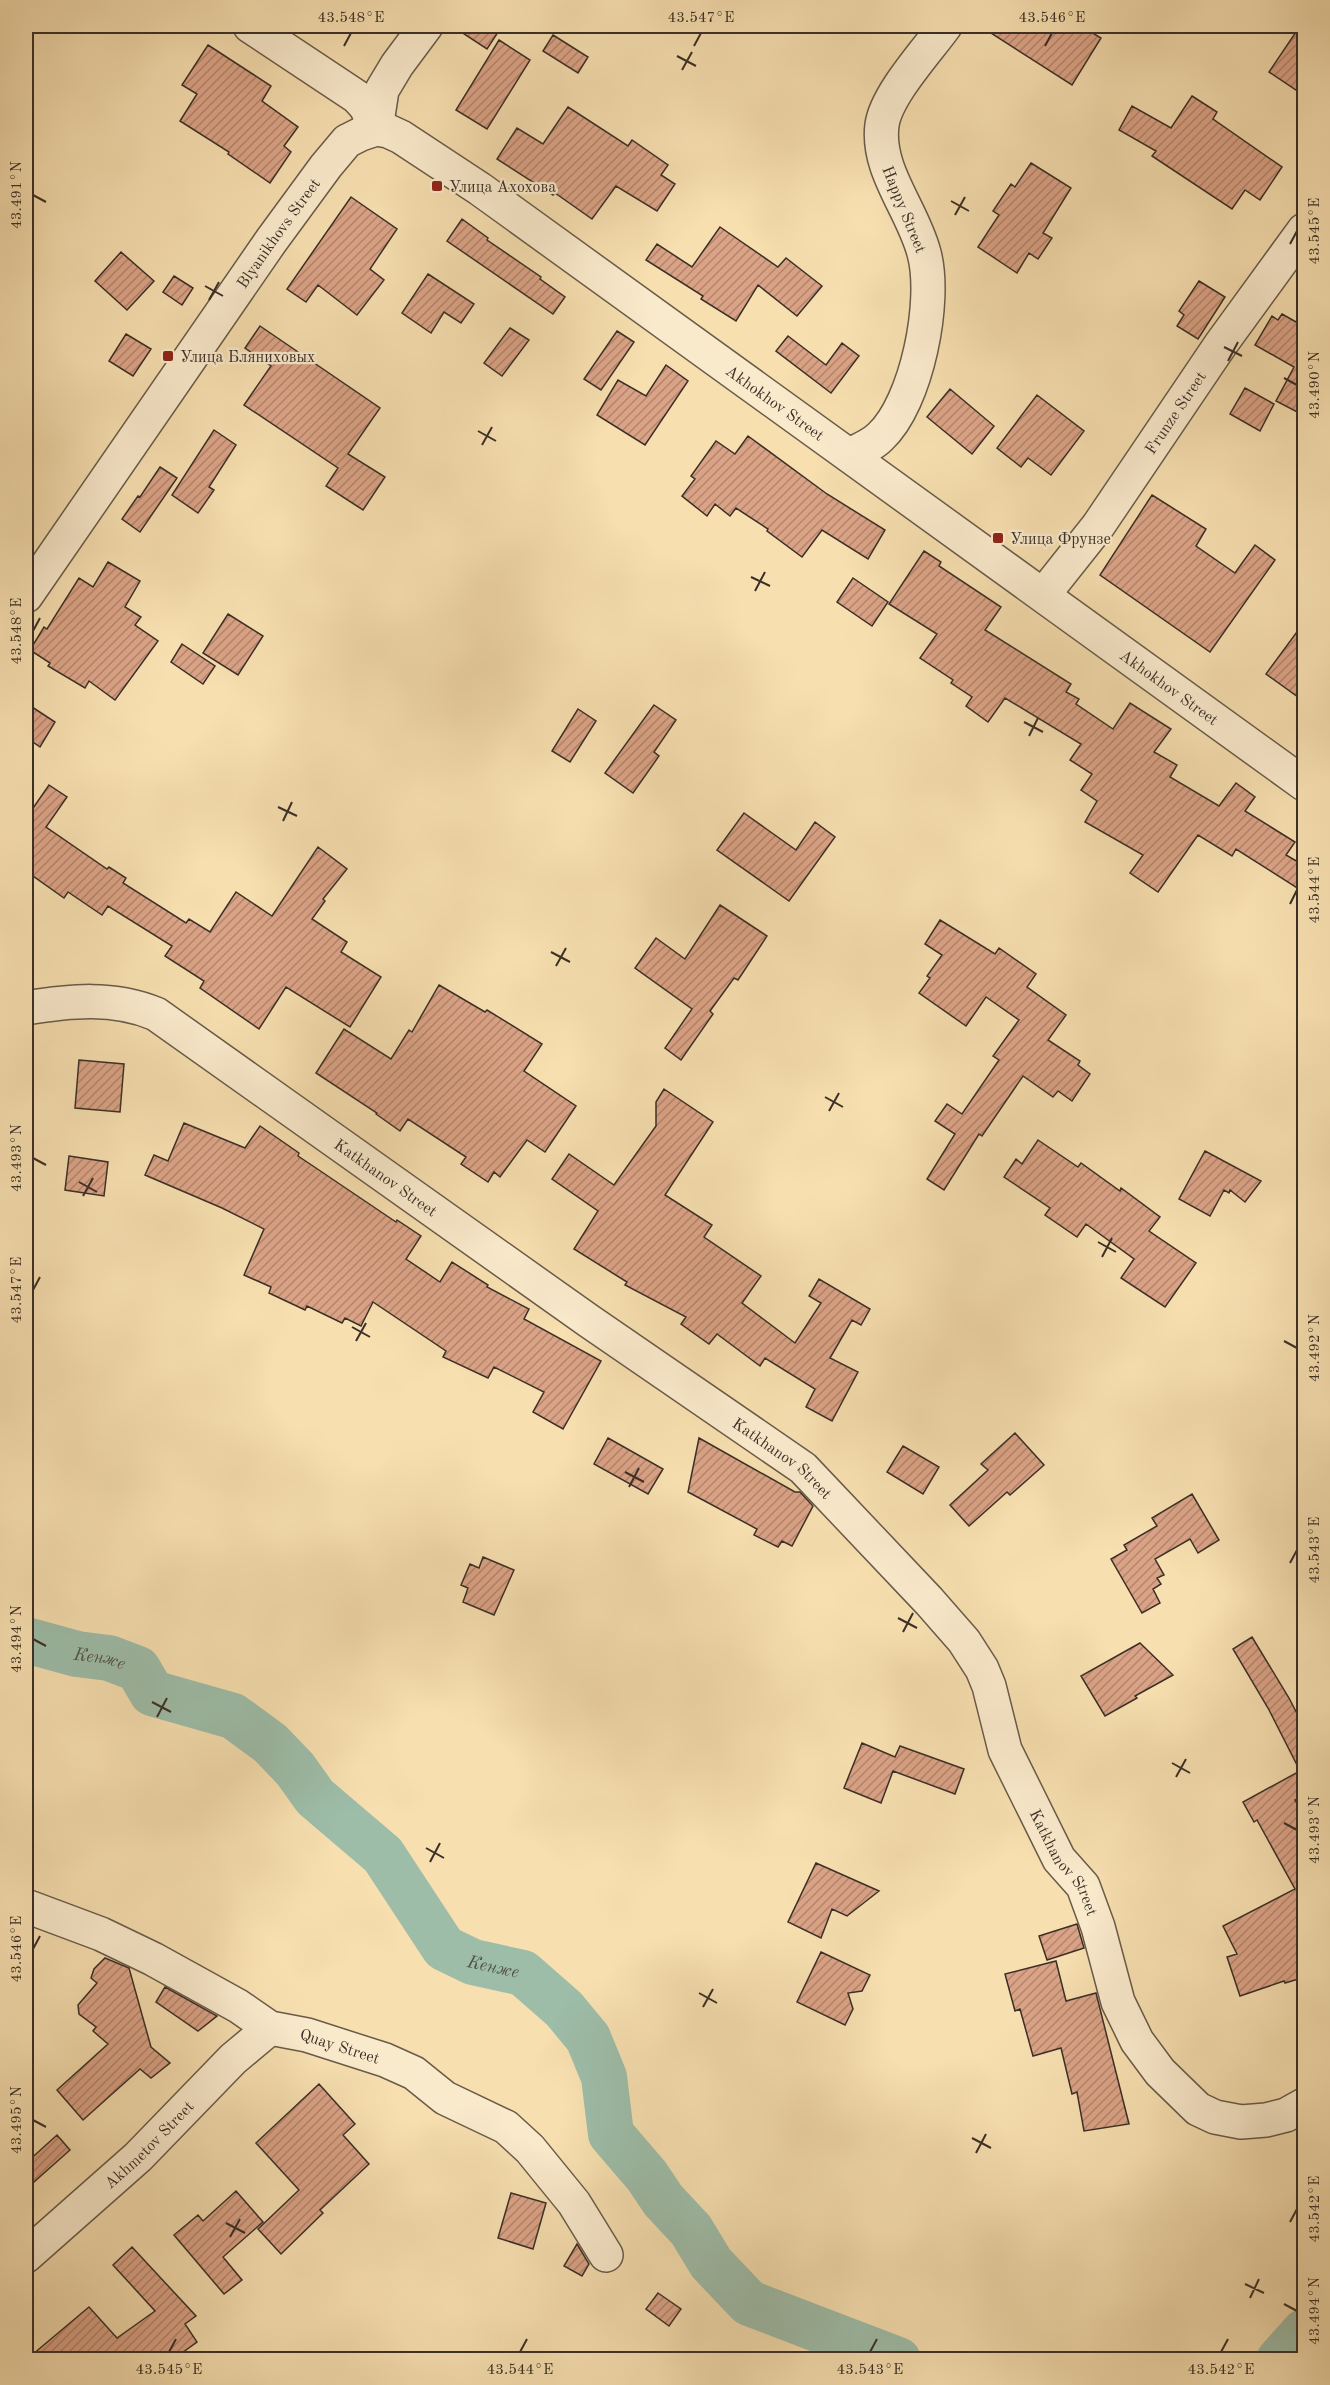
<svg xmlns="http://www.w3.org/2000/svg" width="1330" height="2385" viewBox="0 0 1330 2385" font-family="'Old Standard TT',serif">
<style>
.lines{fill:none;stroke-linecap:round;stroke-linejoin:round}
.river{stroke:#9dbda9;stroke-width:46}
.building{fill:url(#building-hatch);stroke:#3a2f27;stroke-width:1.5}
.minor-casing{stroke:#695b49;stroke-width:36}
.minor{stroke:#faeacc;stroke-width:33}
.ticks{fill:none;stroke:#3a2f27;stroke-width:2}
.poi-dot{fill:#8f2418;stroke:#faeacc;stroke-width:2}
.labels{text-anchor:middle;stroke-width:4.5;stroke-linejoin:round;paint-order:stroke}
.poi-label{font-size:16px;fill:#3a2f27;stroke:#faeacc;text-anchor:start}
.street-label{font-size:16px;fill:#3a2f27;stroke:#faeacc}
.water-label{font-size:18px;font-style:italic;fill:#535248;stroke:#faeacc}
.neatline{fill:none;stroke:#3a2f27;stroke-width:2}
.ticks-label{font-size:15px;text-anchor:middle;fill:#3a2f27}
</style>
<defs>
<pattern id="building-hatch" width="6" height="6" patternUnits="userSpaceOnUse" patternTransform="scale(1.5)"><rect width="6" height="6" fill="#dba386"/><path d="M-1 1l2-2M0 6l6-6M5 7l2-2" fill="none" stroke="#b3856e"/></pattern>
</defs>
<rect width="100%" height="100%" fill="#f7dfb0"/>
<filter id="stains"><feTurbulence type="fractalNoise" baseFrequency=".00333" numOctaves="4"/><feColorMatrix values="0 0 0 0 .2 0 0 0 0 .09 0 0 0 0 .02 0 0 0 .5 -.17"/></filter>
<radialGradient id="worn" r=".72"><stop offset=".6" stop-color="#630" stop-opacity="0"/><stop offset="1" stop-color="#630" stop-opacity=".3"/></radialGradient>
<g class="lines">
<g class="river">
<path id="s1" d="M26,1640l51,14 32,4 29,11 14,24 81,23 37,27 25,26 20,28 68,58 61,93 29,14 50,11 41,36 24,29 16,39 7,57 36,42 16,24 28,30 20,33 38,40 149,57"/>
<path d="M1279,2360l25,-28"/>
</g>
</g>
<path class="building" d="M452,26h50l-15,23z
M980,26h101l20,12 -29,47z
M1300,26h5v70l-36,-24z
M553,35l35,22 -10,16 -35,-22z
M499,40l31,20 -43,69 -31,-19z
M208,45l63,41 -9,15 36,26 -14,19 7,6 -21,31 -42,-29 1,-2 -49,-31 17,-27 -15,-9z
M1192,96l25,16 -4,7 69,48 -22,33 -15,-10 -13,19 -80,-53 4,-5 -37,-21 13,-24 39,22z
M568,107l60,39 4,-6 36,25 -7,10 14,9 -18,27 -41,-25 -24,33 -37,-26 -2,2 -56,-36 20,-31 26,16z
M1031,163l40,25 -28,45 9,5 -14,21 -9,-6 -12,20 -39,-26 21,-32 -6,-4 18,-27 4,3z
M351,197l46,32 -27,40 14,11 -27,35 -39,-30 -12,17 -19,-13z
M462,219l26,19 -1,2 54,37 -1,2 25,18 -12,17 -106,-73z
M720,227l58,40 8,-9 36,28 -25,30 -39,-31 -22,36 -35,-22 2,-3 -57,-36 11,-16 35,23z
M121,252l33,29 -27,29 -32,-29z
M428,274l46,30 -13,19 -17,-11 -13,21 -29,-20z
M174,276l19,12 -11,17 -19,-13z
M1199,281l26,16 -27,42 -21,-13 7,-11 -5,-4z
M1282,314l23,13v89l-29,-15 18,-34 -39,-22 17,-29 6,4z
M260,326l120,82 -32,46 37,23 -22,33 -37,-24 12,-18 -94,-63 27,-39 -26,-18z
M510,328l19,12 -27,36 -18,-13z
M617,331l17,11 -33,48 -17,-11z
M126,334l25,15 -18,27 -24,-15z
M788,336l38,29 16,-22 17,13 -28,37 -55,-42z
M666,365l22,16 -43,64 -48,-30 21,-35 28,16z
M1245,388l29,16 -14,27 -30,-17z
M950,389l44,37 -22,28 -45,-37z
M1037,395l47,36 -33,44 -23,-17 -7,9 -24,-19z
M214,430l22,15 -27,42 5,3 -16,23 -26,-18z
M748,436l79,58 58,36 -17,29 -46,-29 -20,27 -35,-26 1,-2 -32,-21 -6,8 -15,-12 -8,12 -25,-20 13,-17 -4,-3 25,-35 19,13z
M160,467l17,11 -37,54 -18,-13 16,-23 2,1z
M1152,495l54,34 -10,17 39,27 20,-28 20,15 -65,92 -110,-77z
M924,551l17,11 -2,4 62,41 -16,23 86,54 -5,8 13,7 -3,5 37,25 17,-26 41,26 -17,23 23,13 -7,12 49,29 17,-23 19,14 -10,14 50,31 -9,13 19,11v27l-69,-44 -4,7 -34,-21 -40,57 -28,-19 13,-18 -58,-33 12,-21 -16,-11 11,-16 -22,-14 11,-16 -76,-46 -17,24 -22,-16 6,-9 -21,-14 2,-3 -33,-22 17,-24 -48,-30z
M108,562l32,19 -15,26 16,10 -6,8 23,16 -43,59 -26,-19 -4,7 -37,-22 2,-3 -20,-13 14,-23 3,2 32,-51 14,9z
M853,578l35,24 -16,24 -35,-24z
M228,614l35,22 -25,39 -35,-22z
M1305,621v81l-39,-28z
M182,644l33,22 -12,18 -32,-22z
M26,703l29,19 -15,25 -14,-10z
M654,705l22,15 -22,32 5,4 -26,37 -28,-20z
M578,709l18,12 -26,41 -18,-11z
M49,785l18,12 -21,30 61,42 2,-2 17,11 -3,5 63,40 3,-4 21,13 26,-40 36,24 46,-69 29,22 -24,30 2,2 -13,18 35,23 -6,10 40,25 -31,50 -64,-40 -27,42 -59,-41 4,-7 -39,-25 7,-10 -64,-40 -6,9 -34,-23 -4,6 -38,-27v-59l3,2z
M744,813l52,37 19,-28 20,15 -46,64 -72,-51z
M720,905l47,31 -29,44 -4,-2 -24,33 3,3 -32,46 -16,-12 27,-39 -57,-41 21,-30 29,21z
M940,920l55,34 4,-6 37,26 -9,13 39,28 -18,25 32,21 -2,4 12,9 -18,27 -14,-10 -5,6 -30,-21 -41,60 -3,-2 -35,56 -17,-11 28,-45 -20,-13 12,-17 15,10 37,-54 -6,-4 26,-36 -33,-23 -20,29 -47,-33 11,-15 -3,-2 15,-21 -17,-11z
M439,985l46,27 2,-2 55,34 -18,27 52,35 -31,46 -18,-12 -27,37 -6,-5 -6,10 -27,-18 5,-7 -58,-38 -8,12 -24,-17 1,-1 -61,-40 28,-44 47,30 18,-29 3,2z
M79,1060l45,4 -4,48 -45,-4z
M664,1089l49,33 -48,73 47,30 -8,12 57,39 -19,27 53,40 26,-40 -12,-7 10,-17 51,30 -9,16 -9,-5 -22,38 28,14 -26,49 -26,-14 9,-18 -50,-31 -5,8 -43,-32 -8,10 -28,-20 5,-7 -61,-32 2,-3 -53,-33 24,-38 -46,-32 17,-25 45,31 42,-59v-24z
M184,1123l61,25 15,-22 39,27 -1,3 15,10 83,56 1,-2 24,16 -15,23 34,23 12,-20 36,23 -1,2 42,22 -5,10 77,42 -38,68 -30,-17 11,-20 -50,-25 -6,11 -45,-21 3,-6 -73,-49 -12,24 -16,-8 -3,5 -35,-17 -2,4 -36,-17 2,-6 -27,-12 20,-46 -42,-21 -77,-33 9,-20 14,6z
M1038,1140l40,27 3,-4 39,28 1,-3 39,29 -11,14 47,32 -31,44 -44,-29 13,-19 -48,-35 -9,13 -32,-22 5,-7 -46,-31 12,-18 6,5z
M1205,1151l56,30 -16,21 -15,-12 -1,3 -5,-3 -14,26 -31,-17z
M69,1156l39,6 -4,34 -39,-6z
M1015,1433l29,32 -34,30 -3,-3 -38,34 -19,-21 38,-35 -7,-6z
M608,1438l55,31 -15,25 -54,-30z
M699,1438l96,54h5l13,14 -21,40 -10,-5 -4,6 -24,-12 3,-6 -69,-37z
M903,1446l36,21 -16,27 -36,-22z
M1192,1494l27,46 -21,13 -8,-14 -35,20 9,16 -7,3 4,6 -8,5 7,14 -18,10 -31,-54 16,-9 -3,-5 33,-19 -5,-8z
M483,1557l31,13 -20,45 -31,-13 5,-14 -7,-3 9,-21 9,4z
M1252,1637l37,61 16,31v66l-10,5 10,17v160l-20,6 -1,-2 -44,15 -13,-39 10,-3 -14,-28 72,-37 -38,-69 -3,2 -11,-20 57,-31 -32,-63 -35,-59z
M1140,1643l33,32 -38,21 2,2 -32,18 -24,-40z
M862,1743l33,14 5,-11 64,23 -9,25 -62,-23 -12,32 -37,-15z
M816,1863l63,28 -32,25 -15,-7 -11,29 -33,-16z
M1077,1924l7,24 -37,12 -8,-24z
M821,1952l49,23 -8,16 -14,2 5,16 -8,16 -48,-23z
M105,1958l24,10 22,79 19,16 -19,15 -11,-9 -57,51 -26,-30 51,-46 -15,-13 3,-4 -17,-13 -1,-9 19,-22 -6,-5 3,-9z
M1056,1961l10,40 30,-8 33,131 -45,7 -7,-39 -5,2 -11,-46 -28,8 -13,-47 -5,2 -10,-37z
M165,1987l52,29 -19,15 -42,-29z
M319,2084l36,40 -12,11 26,29 -49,46 3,3 -42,41 -23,-25 41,-39 -43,-47z
M57,2135l13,15 -44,39v-26z
M236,2191l27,31 -40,35 19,23 -18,14 -50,-59 24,-20 5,6z
M511,2193l35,10 -13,46 -35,-11z
M577,2244l12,20 -7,12 -18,-10z
M132,2247l64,69 -11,8 12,18 -25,18h-146l63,-53 28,31 38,-27 -42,-46z
M658,2293l23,16 -12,17 -23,-17z"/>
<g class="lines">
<defs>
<g id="minor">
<path d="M250,26l107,71 9,10 10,22"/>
<path d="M376,129l6,-39 15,-25 29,-39"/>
<path d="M849,455c11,-5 23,-10 31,-18 37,-34 57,-137 44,-184 -11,-43 -48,-83 -42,-128 4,-30 45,-74 63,-99"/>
<path id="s2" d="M1044,594l54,-68 123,-182 83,-114"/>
<path id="s3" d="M26,596l245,-355 55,-75 21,-25 14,-7 15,-5 12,2 13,6 79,52 824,595"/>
<path id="s4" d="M26,1008c44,-7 87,-12 130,6l433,307 214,147 126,133 35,40 18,28 7,17 16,64 54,109 24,27 15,41 20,75 19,39 23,31 38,37 17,8 26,5 25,-2 20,-5 18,-10"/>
<path id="s5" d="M26,1906l75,28 52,25 85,47 32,22 37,7 78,25 29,13 31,25 61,29 24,22 44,54 32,52"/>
<path id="s6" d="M26,2256l112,-99 95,-98 37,-31"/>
</g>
</defs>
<use href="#minor" class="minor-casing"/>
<use href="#minor" class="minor"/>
</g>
<path class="ticks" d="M344,46l7,-13M694,46l7,-13M1045,46l7,-13M677,56l19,10M682,70l10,-18M33,195l13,7M951,201l18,10M955,215l10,-18M1290,244l7,-13M205,286l18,10M209,300l10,-18M1224,347l18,9M1228,361l10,-19M1284,378l13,7M478,431l18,10M482,445l10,-18M751,577l19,9M755,591l10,-19M33,631l7,-13M1024,722l19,10M1029,736l9,-18M278,807l19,9M283,821l9,-19M1290,904l7,-14M551,952l19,10M556,966l10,-18M825,1097l18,10M829,1111l10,-18M33,1158l13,7M79,1182l18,10M83,1196l10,-18M1098,1242l18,10M1102,1257l10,-19M33,1290l7,-13M352,1327l18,10M356,1341l10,-18M1284,1341l13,7M625,1472l19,10M629,1487l10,-19M1290,1563l7,-13M898,1618l19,10M903,1632l10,-19M33,1639l13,7M152,1702l19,10M157,1717l10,-19M1172,1763l18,10M1176,1777l10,-18M1284,1823l13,7M426,1848l18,10M430,1862l10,-19M33,1949l7,-13M699,1993l18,10M703,2007l10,-18M33,2120l13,7M972,2138l19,10M976,2153l10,-19M1290,2222l7,-13M226,2223l19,10M230,2237l10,-18M1245,2284l19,9M1250,2298l9,-19M1284,2304l13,7M169,2352l7,-13M520,2352l7,-13M870,2352l7,-13M1221,2352l7,-13"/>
<g class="poi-dot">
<rect x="431" y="180" width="12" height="12" rx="3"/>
<rect x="162" y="350" width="12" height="12" rx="3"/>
<rect x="992" y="532" width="12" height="12" rx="3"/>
</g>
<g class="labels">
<g class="poi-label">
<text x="449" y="192">Улица Ахохова</text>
<text x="180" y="362">Улица Бляниховых</text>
<text x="1010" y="544">Улица Фрунзе</text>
</g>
<g class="street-label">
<text transform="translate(905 209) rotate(68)" y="6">Happy Street</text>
<text dy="6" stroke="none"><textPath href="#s3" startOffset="442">Blyanikhovs Street</textPath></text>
<text dy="6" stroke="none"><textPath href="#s3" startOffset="1074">Akhokhov Street</textPath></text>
<text dy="6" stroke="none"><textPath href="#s2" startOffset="224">Frunze Street</textPath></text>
<text dy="6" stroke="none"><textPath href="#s3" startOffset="1560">Akhokhov Street</textPath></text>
<text dy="6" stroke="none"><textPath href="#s4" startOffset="414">Katkhanov Street</textPath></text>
<text dy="6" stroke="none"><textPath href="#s4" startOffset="900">Katkhanov Street</textPath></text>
<text dy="6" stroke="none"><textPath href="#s4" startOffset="1404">Katkhanov Street</textPath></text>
<text dy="6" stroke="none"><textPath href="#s5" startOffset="346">Quay Street</textPath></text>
<text dy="6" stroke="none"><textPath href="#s6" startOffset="166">Akhmetov Street</textPath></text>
</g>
<g class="water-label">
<text dy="6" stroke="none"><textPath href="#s1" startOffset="76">Кенже</textPath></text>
<text dy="6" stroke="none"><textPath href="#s1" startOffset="598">Кенже</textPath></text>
</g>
</g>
<rect width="1330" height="2385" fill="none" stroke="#f7dfb0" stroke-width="66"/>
<rect x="33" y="33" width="1264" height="2319" class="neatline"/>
<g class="ticks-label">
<text x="351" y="22">43.548°E</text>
<text x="701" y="22">43.547°E</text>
<text x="1052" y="22">43.546°E</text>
<text transform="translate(16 195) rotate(-90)" y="5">43.491°N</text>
<text transform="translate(1314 231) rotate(-90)" y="5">43.545°E</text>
<text transform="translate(1314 385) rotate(-90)" y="5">43.490°N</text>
<text transform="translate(16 631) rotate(-90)" y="5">43.548°E</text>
<text transform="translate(1314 890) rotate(-90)" y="5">43.544°E</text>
<text transform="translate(16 1158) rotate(-90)" y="5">43.493°N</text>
<text transform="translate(16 1290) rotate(-90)" y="5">43.547°E</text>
<text transform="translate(1314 1348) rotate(-90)" y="5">43.492°N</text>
<text transform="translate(1314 1550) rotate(-90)" y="5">43.543°E</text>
<text transform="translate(16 1639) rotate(-90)" y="5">43.494°N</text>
<text transform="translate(1314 1830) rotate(-90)" y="5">43.493°N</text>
<text transform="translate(16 1949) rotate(-90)" y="5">43.546°E</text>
<text transform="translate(16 2120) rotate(-90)" y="5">43.495°N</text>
<text transform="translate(1314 2209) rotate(-90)" y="5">43.542°E</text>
<text transform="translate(1314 2311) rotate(-90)" y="5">43.494°N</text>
<text x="169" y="2374">43.545°E</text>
<text x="520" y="2374">43.544°E</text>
<text x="870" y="2374">43.543°E</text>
<text x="1221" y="2374">43.542°E</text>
</g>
<rect width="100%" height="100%" filter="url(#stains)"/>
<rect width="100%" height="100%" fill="url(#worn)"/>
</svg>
